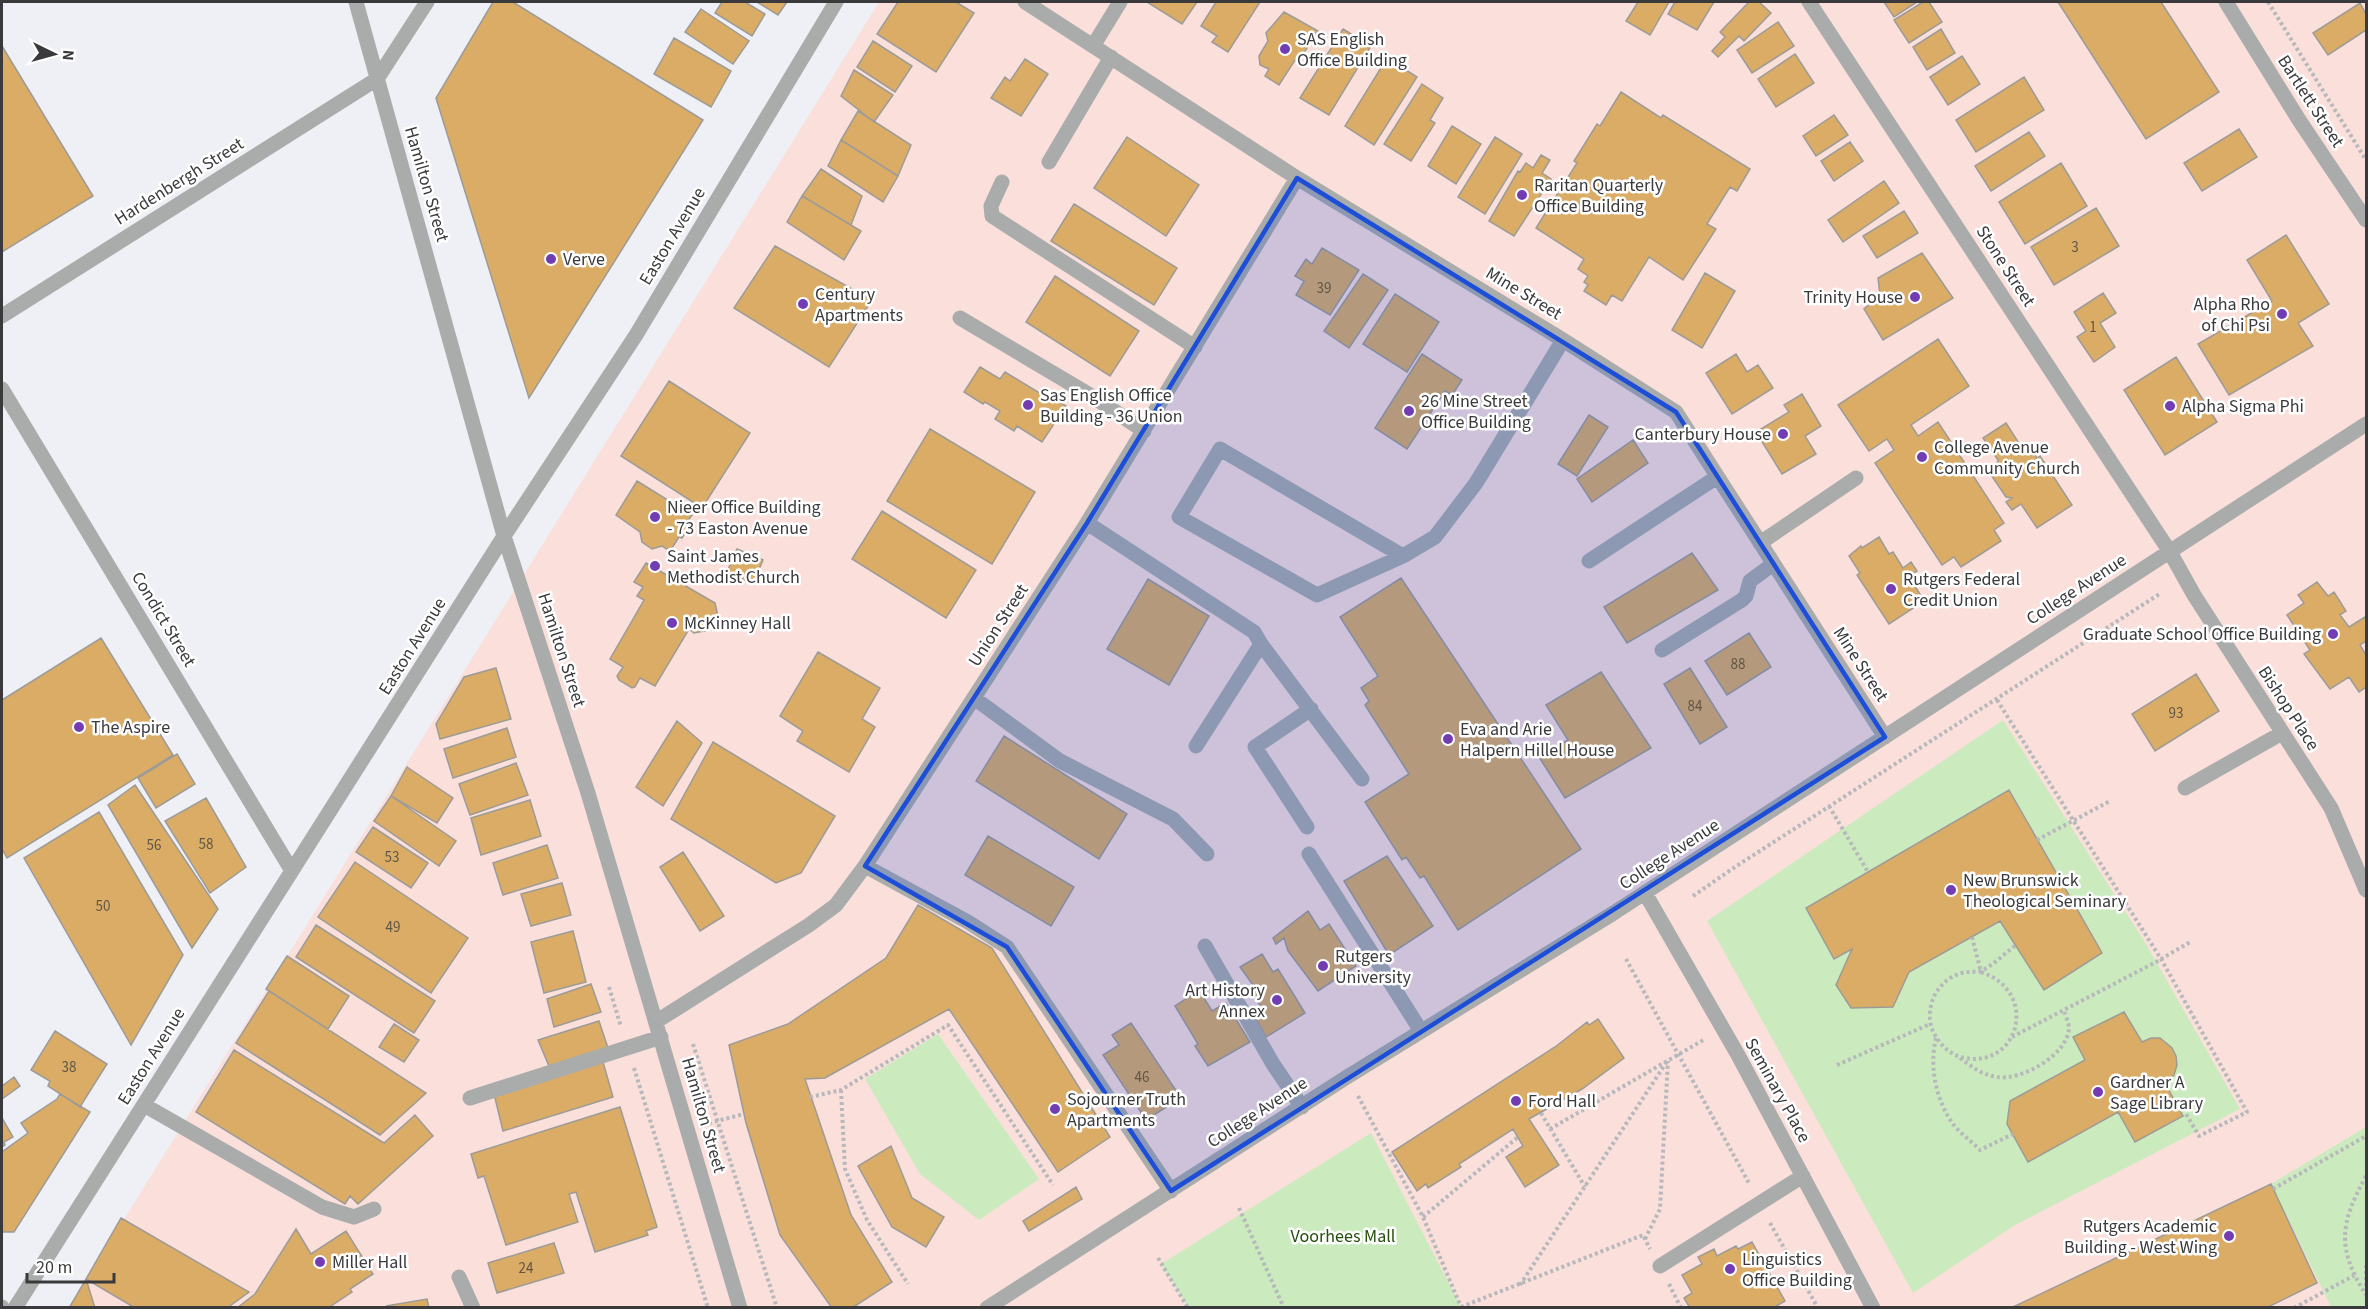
<svg xmlns="http://www.w3.org/2000/svg" width="2368" height="1309" viewBox="0 0 2368 1309" font-family="'Source Sans 3',sans-serif">
<style>
.education{fill:#fadfdb}
.green{fill:#cbebbe}
.building{fill:#daac66;stroke:#9d9b97;stroke-width:1.5}
.lines{fill:none;stroke-linecap:round;stroke-linejoin:round}
.path{stroke:#b7b8bc;stroke-width:4;stroke-dasharray:3 3;stroke-linecap:butt}
.minor{stroke:#a9acab;stroke-width:15}
.marked{fill:#1d4ed8;fill-opacity:0.2;stroke:#1d4ed8;stroke-width:4.5;stroke-linejoin:round}
.poi-dot{fill:#723cb3;stroke:#fff;stroke-width:2}
.labels{text-anchor:middle;stroke-width:5;stroke-linejoin:round;paint-order:stroke}
.number-label{font-size:15px;fill:#625646}
.poi-label{font-size:18px;fill:#3a3a3c;stroke:#fff;text-anchor:start}
.street-label{font-size:18px;fill:#3a3a3c;stroke:#fff}
.park-label{font-size:18px;fill:#25500c;stroke:#fff}
</style>
<rect width="100%" height="100%" fill="#eff0f5"/>
<path class="education" d="M879,2h1487v1305l-2297,1z"/>
<path class="green" d="M2003,720l143,224 94,165 -225,116 -102,68 -206,-372z
M938,1034l101,145 -60,41 -59,-46 -55,-95z
M2366,1127v180h-35l-60,-123z
M1371,1133l90,174h-273l-27,-43z"/>
<path class="building" d="M493,2h20l190,118 -174,278 -93,-300z
M722,2h23l20,12 -13,22 -37,-23z
M757,2h30l-9,13z
M898,2h58l18,11 -38,59 -59,-38z
M1147,2h50l-15,22z
M1216,2h44l-32,50 -16,-10 5,-6 -16,-10z
M1638,2h31l-19,33 -24,-14z
M1675,2h39l-17,28 -29,-16z
M1749,2h10l12,11 -27,28 -5,-5 -21,21 -6,-6 13,-14 -5,-5z
M1884,2h33l-23,15z
M1923,2h6l13,20 -33,21 -15,-23z
M2058,2h103l58,90 -73,47z
M2360,3l6,11v16l-38,25 -15,-22z
M701,9l48,32 -16,23 -48,-32z
M1284,12l34,19 -20,31 -3,-2 -16,25 -14,-9 4,-7 -9,-4 -1,-9 9,-15 -2,-8z
M1778,22l16,24 -42,27 -15,-23z
M1343,29l28,17 -42,69 -29,-17z
M1941,29l14,24 -28,17 -14,-23z
M674,38l57,33 -20,36 -57,-33z
M873,41l39,25 -17,26 -38,-25z
M2,46l91,150 -91,56z
M1795,54l19,29 -38,24 -18,-28z
M1962,56l18,28 -32,21 -18,-28z
M1387,58l30,19 -43,68 -29,-19z
M1025,59l23,15 -27,42 -30,-18 14,-21 5,4z
M854,70l39,25 -19,27 -33,-26z
M2024,77l20,33 -68,42 -20,-32z
M1422,84l21,14 -13,22 5,3 -24,38 -27,-17z
M1621,92l40,26 2,-3 87,54 -13,22 -7,-4 -23,37 9,5 -33,51 -34,-23 -27,44 -10,-6 -6,10 -22,-14 4,-6 -4,-3 4,-6 -10,-7 6,-10 -48,-31 41,-65 -3,-2 23,-37 3,2z
M858,111l53,34 -13,31 -57,-36z
M1834,115l14,20 -32,21 -13,-20z
M1452,126l29,18 -25,40 -28,-18z
M2239,129l18,28 -55,34 -18,-28z
M2029,132l16,24 -54,35 -16,-25z
M1127,137l72,48 -33,51 -72,-48z
M1495,137l27,17 -37,60 -27,-17z
M841,140l57,36 -15,26 -55,-36z
M1850,142l13,19 -29,20 -13,-20z
M1541,155l9,5 -8,13 9,6 -37,57 -25,-15 29,-50 2,1 6,-9 7,5z
M2061,163l26,43 -62,38 -26,-42z
M821,169l41,27 -11,29 -49,-29z
M1884,181l15,22 -56,39 -15,-22z
M802,196l59,35 -17,29 -57,-38z
M1074,204l103,64 -23,37 -103,-64z
M2096,208l23,38 -65,39 -23,-38z
M1904,211l14,22 -41,25 -14,-22z
M2286,235l43,69 -31,19 15,23 -84,49 -31,-51 74,-43 -25,-41z
M775,246l97,54 -43,67 -95,-59z
M1322,248l37,22 -29,45 -34,-20 8,-14 -9,-5 11,-17 6,5z
M1922,253l31,45 -70,42 -19,-31 16,-14 -2,-17z
M1705,273l30,18 -33,57 -30,-18z
M1363,274l25,16 -39,58 -25,-17z
M1055,276l84,55 -29,45 -84,-54z
M2103,293l13,20 -16,10 15,24 -21,15 -17,-25 9,-6 -12,-19z
M1395,294l44,28 -32,50 -44,-28z
M1938,339l31,47 -58,39 7,11 20,-14 66,101 -10,7 7,11 -40,26 -7,-10 -12,8 -67,-102 19,-13 -7,-11 -18,12 -31,-46z
M1422,354l40,26 -10,15 -7,-4 -38,58 -32,-21z
M1736,354l11,18 11,-7 15,23 -41,26 -26,-41z
M2176,357l41,65 -52,33 -41,-65z
M980,367l20,12 5,-7 36,22 2,-3 23,15 -24,36 -25,-16 -3,5 -19,-12 5,-8 -15,-9 -2,2 -19,-12z
M669,381l81,52 -48,75 -81,-52z
M1802,394l19,32 -16,10 11,18 -34,20 -26,-42 33,-20 -5,-7z
M1589,415l19,12 -31,49 -19,-12z
M2006,423l14,22 6,-3 11,16 3,-2 32,49 -35,23 -16,-24 -9,6 -6,-8 6,-4 -6,-1 -19,-28 11,-7v-2l-15,-22z
M930,429l105,63 -43,72 -105,-63z
M1633,440l15,23 -56,39 -15,-23z
M637,481l55,34 -3,4 3,3 -10,16 -3,-1 -9,14 -8,-5 -10,3 -10,-7 -2,-10 -24,-17z
M882,511l94,59 -30,48 -94,-59z
M1879,537l10,17 4,-2 10,16 8,-6 6,9 -8,5 15,25 -35,23 -32,-49 3,-2 -11,-17 12,-10 1,2z
M737,549l26,11 -10,24 -26,-12z
M1692,553l26,37 -91,53 -23,-36z
M646,563l69,40 3,13 -9,14 -15,3 -5,-4 -34,57 -15,-8 -5,9 -3,1 -13,-8 -2,-4 6,-9 -13,-8 34,-59 -7,-4 6,-9 -9,-5z
M1401,578l180,271 -123,81 -34,-54 -4,2 -14,-21 -4,3 -37,-58 44,-28 -44,-69 4,-4 -8,-13 17,-12 -38,-59z
M1148,579l61,37 -40,69 -62,-36z
M2317,582l11,14 6,-4 12,19 -6,4 9,12 16,-10 1,4v20l-6,4 6,10v32l-7,5 -10,-15 -19,12 -26,-35 6,-4 -23,-35 17,-12 -6,-8z
M1749,633l22,34 -44,28 -22,-34z
M101,638l72,117 -166,103 -5,-9v-149z
M818,652l62,36 -18,31 13,8 -26,45 -52,-31 6,-10 -23,-15z
M496,668l15,51 -71,20 -4,-15 28,-47z
M1690,668l37,59 -27,17 -36,-60z
M1601,672l50,76 -86,50 -26,-41 29,-17 -22,-35z
M2196,674l23,37 -64,40 -23,-37z
M677,721l25,22 -39,63 -27,-19z
M507,728l9,29 -63,21 -9,-29z
M1004,736l123,78 -28,45 -123,-78z
M713,742l122,74 -34,57 -25,10 -105,-64z
M177,754l18,30 -39,24 -18,-30z
M516,763l12,32 -58,20 -11,-31z
M407,767l46,31 -16,25 -46,-27z
M135,785l83,124 -26,39 -84,-143z
M2009,790l93,163 -58,37 -44,-69 -91,51 -16,35 -42,1 -15,-23 16,-36 -18,10 -28,-51z
M391,796l65,45 -17,25 -65,-45z
M206,798l40,69 -36,26 -45,-72z
M530,800l11,36 -60,19 -10,-37z
M99,812l84,143 -52,90 -107,-187z
M373,827l55,36 -17,25 -55,-36z
M988,836l86,51 -23,39 -86,-51z
M547,845l11,33 -55,17 -10,-32z
M683,852l41,64 -24,15 -40,-64z
M1387,856l46,70 -44,29 -45,-74z
M355,862l113,76 -37,55 -113,-76z
M562,883l9,32 -40,11 -10,-32z
M918,905l74,43 118,189 -52,35 -109,-163 -124,69 -20,1 46,136 41,67 -40,26h-20l-52,-73 -34,-112 -17,-78 59,-21 98,-66z
M1308,911l12,19 9,-6 27,42 -38,25 -30,-40 -4,-13 -8,6 -3,-6z
M316,925l119,76 -21,32 -118,-76z
M573,931l13,51 -42,11 -13,-51z
M1262,954l11,18 5,-3 27,44 -39,24 -11,-20 9,-5 -15,-25 4,-2 -13,-18z
M287,956l62,40 -21,33 -62,-40z
M591,984l10,28 -47,15 -7,-28z
M1199,990l13,21 14,-8 24,39 -42,24 -13,-20 3,-2 -23,-38z
M269,991l157,102 -46,42 -144,-92z
M2124,1012l18,30 9,-4h9l12,10 4,8 1,9 -3,10 -9,8 18,33 -48,26 -17,-30 -90,50 -21,-38 3,-23 75,-41 -12,-23z
M1598,1019l26,39 -42,31 -53,30 30,46 -34,22 -19,-30 17,-11 -10,-17 -54,35 2,3 -33,21 -2,-4 -9,7 -25,-39 163,-105 32,-25 2,3z
M599,1021l9,27 -59,18 -11,-26z
M1131,1023l50,75 -35,22 -43,-65 16,-10 -7,-10z
M394,1024l25,16 -15,22 -25,-15z
M55,1031l52,33 -27,43 -32,-21 2,-5 -19,-11z
M234,1050l150,93 31,-28 18,21 -75,68 -8,-8 -5,8 -149,-92z
M603,1062l10,35 -110,34 -9,-37z
M14,1077l6,9 -18,13v-13z
M60,1094l30,18 -76,120h-11l-1,-3v-77l26,-19 -7,-10 36,-24z
M620,1107l37,120 -11,4 2,4 -53,17 -19,-60 -7,2 9,28 -72,23 -22,-69 -6,2 -7,-24z
M2,1118l11,19 -9,5 1,3 -3,2z
M891,1146l21,52 32,19 -18,30 -34,-20 -34,-61z
M2271,1184l46,99 -51,25h-255z
M1076,1187l6,12 -53,32 -6,-10z
M121,1218l128,74 -22,16h-92l-49,-29z
M296,1229l15,25 35,-23 27,43 -23,15 2,3 -24,16h-91l18,-14z
M1752,1242l33,59 -12,7h-83l-6,-10 8,-5 -10,-18 20,-11 -4,-7 16,-8 3,7 19,-10 2,3z
M554,1243l10,30 -67,20 -9,-30z
M86,1279l9,29h-26z
M427,1299l2,9 -43,-2z"/>
<g class="lines">
<path class="path" d="M2268,2l98,158
M1997,700l164,259 86,153 -48,24 -14,-24
M1829,806l39,66
M2037,840l73,-39
M1693,896l42,-29 426,-274
M1972,937l9,35
M1626,959l124,226
M1981,972c59,20 38,96 -16,86 -16,-3 -27,-15 -33,-29 -5,-15 -1,-32 9,-43 7,-8 18,-14 28,-14 5,-1 10,1 14,-2 12,-6 22,-17 33,-25
M609,987l12,40
M2012,1037l144,-75 36,-21
M1936,1038c-7,29 0,62 17,86 7,9 19,18 27,26l33,-16
M693,1044l84,264
M1960,1058c12,9 22,17 37,19 24,4 71,-22 72,-49 0,-5 -4,-13 -5,-18
M1837,1065l93,-41
M634,1068l74,240
M841,1090l4,79 22,51 41,64
M1358,1096l65,121 38,90
M810,1097l31,-7 107,-65 105,160
M1541,1113l44,74
M709,1123l35,-9
M1550,1129l155,-90
M2366,1176c-26,48 -30,71 0,119
M2273,1189l93,-53
M1239,1208l45,100
M1423,1217l95,-80
M1770,1223l48,85
M1645,1239l15,-30 8,-148
M1158,1258l30,50
M2366,1265v25
M1669,1284l12,24
M1520,1285l148,-225
M1461,1307l182,-72 7,14
M2294,1308l61,-33"/>
<path class="minor" d="M356,2l148,534 84,257 152,515
M1025,2l272,176 266,162 113,72 209,325
M1809,2l361,550 24,43 137,213 35,82
M2226,2l73,118 67,100
M1093,46l27,-44
M1049,162l62,-105
M1002,182l-11,24 1,10 203,131
M2,316l375,-237 50,-77
M960,318l135,80 49,33
M2,389l290,482
M1087,523l167,109 7,12 -65,102
M1760,543l96,-65
M1403,556l-183,-107 -41,68 138,78 86,-39 32,-19 41,-54 87,-143
M1589,561l128,-84
M1261,644l101,135
M1662,650l80,-50 4,-4 4,-15 23,-17
M974,698l86,63 113,58 34,35
M2185,788l97,-55
M1307,827l-52,-80 56,-38
M1309,854l112,177
M865,866l103,56 39,25 164,244
M1645,893l93,162 135,253
M1205,946l68,118 29,43
M657,1021l152,-96 27,-20 29,-39 222,-343 210,-345
M470,1098l191,-61
M144,1105l178,102 32,10 20,-8
M1660,1266l143,-90
M459,1277l14,31
M2,1307v1
M15,1308l489,-772 132,-201 200,-333
M987,1308l360,-231 265,-163 754,-490"/>
</g>
<path class="marked" d="M1297,178l379,234 209,325 -714,454 -164,-244 -142,-81 222,-343z"/>
<g class="poi-dot">
<circle cx="1285" cy="49" r="6"/>
<circle cx="1522" cy="195" r="6"/>
<circle cx="551" cy="259" r="6"/>
<circle cx="1915" cy="297" r="6"/>
<circle cx="803" cy="304" r="6"/>
<circle cx="2282" cy="314" r="6"/>
<circle cx="1028" cy="405" r="6"/>
<circle cx="2170" cy="406" r="6"/>
<circle cx="1409" cy="411" r="6"/>
<circle cx="1783" cy="434" r="6"/>
<circle cx="1922" cy="457" r="6"/>
<circle cx="655" cy="517" r="6"/>
<circle cx="655" cy="566" r="6"/>
<circle cx="1891" cy="589" r="6"/>
<circle cx="672" cy="623" r="6"/>
<circle cx="2333" cy="634" r="6"/>
<circle cx="79" cy="727" r="6"/>
<circle cx="1448" cy="739" r="6"/>
<circle cx="1951" cy="890" r="6"/>
<circle cx="1323" cy="966" r="6"/>
<circle cx="1277" cy="1000" r="6"/>
<circle cx="2098" cy="1092" r="6"/>
<circle cx="1516" cy="1101" r="6"/>
<circle cx="1055" cy="1109" r="6"/>
<circle cx="2229" cy="1236" r="6"/>
<circle cx="320" cy="1262" r="6"/>
<circle cx="1730" cy="1269" r="6"/>
</g>
<g class="labels">
<g class="number-label">
<text x="2075" y="252">3</text>
<text x="1324" y="293">39</text>
<text x="2093" y="332">1</text>
<text x="1738" y="669">88</text>
<text x="1695" y="711">84</text>
<text x="2176" y="718">93</text>
<text x="206" y="849">58</text>
<text x="154" y="850">56</text>
<text x="392" y="862">53</text>
<text x="103" y="911">50</text>
<text x="393" y="932">49</text>
<text x="69" y="1072">38</text>
<text x="1142" y="1082">46</text>
<text x="526" y="1273">24</text>
</g>
<g class="poi-label">
<text x="1297" y="45">SAS English<tspan x="1297" dy="21">Office Building</tspan></text>
<text x="1534" y="191">Raritan Quarterly<tspan x="1534" dy="21">Office Building</tspan></text>
<text x="563" y="265">Verve</text>
<text x="815" y="300">Century<tspan x="815" dy="21">Apartments</tspan></text>
<text x="1903" y="303" text-anchor="end">Trinity House</text>
<text x="2270" y="310" text-anchor="end">Alpha Rho<tspan x="2270" dy="21">of Chi Psi</tspan></text>
<text x="1040" y="401">Sas English Office<tspan x="1040" dy="21">Building - 36 Union</tspan></text>
<text x="1421" y="407">26 Mine Street<tspan x="1421" dy="21">Office Building</tspan></text>
<text x="2182" y="412">Alpha Sigma Phi</text>
<text x="1771" y="440" text-anchor="end">Canterbury House</text>
<text x="1934" y="453">College Avenue<tspan x="1934" dy="21">Community Church</tspan></text>
<text x="667" y="513">Nieer Office Building<tspan x="667" dy="21">- 73 Easton Avenue</tspan></text>
<text x="667" y="562">Saint James<tspan x="667" dy="21">Methodist Church</tspan></text>
<text x="1903" y="585">Rutgers Federal<tspan x="1903" dy="21">Credit Union</tspan></text>
<text x="684" y="629">McKinney Hall</text>
<text x="2321" y="640" text-anchor="end">Graduate School Office Building</text>
<text x="91" y="733">The Aspire</text>
<text x="1460" y="735">Eva and Arie<tspan x="1460" dy="21">Halpern Hillel House</tspan></text>
<text x="1963" y="886">New Brunswick<tspan x="1963" dy="21">Theological Seminary</tspan></text>
<text x="1335" y="962">Rutgers<tspan x="1335" dy="21">University</tspan></text>
<text x="1265" y="996" text-anchor="end">Art History<tspan x="1265" dy="21">Annex</tspan></text>
<text x="2110" y="1088">Gardner A<tspan x="2110" dy="21">Sage Library</tspan></text>
<text x="1067" y="1105">Sojourner Truth<tspan x="1067" dy="21">Apartments</tspan></text>
<text x="1528" y="1107">Ford Hall</text>
<text x="2217" y="1232" text-anchor="end">Rutgers Academic<tspan x="2217" dy="21">Building - West Wing</tspan></text>
<text x="1742" y="1265">Linguistics<tspan x="1742" dy="21">Office Building</tspan></text>
<text x="332" y="1268">Miller Hall</text>
</g>
<g class="street-label">
<text transform="translate(2311 101) rotate(57)" y="6">Bartlett Street</text>
<text transform="translate(179 181) rotate(-32)" y="6">Hardenbergh Street</text>
<text transform="translate(427 184) rotate(74)" y="6">Hamilton Street</text>
<text transform="translate(672 236) rotate(-59)" y="6">Easton Avenue</text>
<text transform="translate(2006 266) rotate(57)" y="6">Stone Street</text>
<text transform="translate(1524 293) rotate(31)" y="6">Mine Street</text>
<text transform="translate(2076 589) rotate(-33)" y="6">College Avenue</text>
<text transform="translate(164 619) rotate(59)" y="6">Condict Street</text>
<text transform="translate(998 625) rotate(-57)" y="6">Union Street</text>
<text transform="translate(412 646) rotate(-58)" y="6">Easton Avenue</text>
<text transform="translate(562 650) rotate(72)" y="6">Hamilton Street</text>
<text transform="translate(1861 664) rotate(57)" y="6">Mine Street</text>
<text transform="translate(2289 708) rotate(57)" y="6">Bishop Place</text>
<text transform="translate(1669 854) rotate(-33)" y="6">College Avenue</text>
<text transform="translate(151 1056) rotate(-58)" y="6">Easton Avenue</text>
<text transform="translate(1778 1090) rotate(61)" y="6">Seminary Place</text>
<text transform="translate(1257 1112) rotate(-33)" y="6">College Avenue</text>
<text transform="translate(704 1115) rotate(74)" y="6">Hamilton Street</text>
</g>
<g class="park-label">
<text x="1343" y="1242">Voorhees Mall</text>
</g>
</g>
<rect width="2368" height="1309" fill="none" stroke="#3a3a3c" stroke-width="6"/>
<g transform="translate(54 54) rotate(95)" stroke="#ffffff" stroke-width="4.5" paint-order="stroke">
<path d="M0-4.5L10 22L0 15L-10 22Z" fill="#3a3a3c"/>
<text y="-9" font-size="16" font-weight="bold" text-anchor="middle" fill="#3a3a3c">N</text>
</g>
<path d="M27 1273v9h87v-9" fill="none" stroke="#3a3a3c" stroke-width="3"/>
<text x="36" y="1273" font-size="18" fill="#3a3a3c" stroke="#ffffff" stroke-width="4.5" paint-order="stroke">20 m</text>
</svg>
